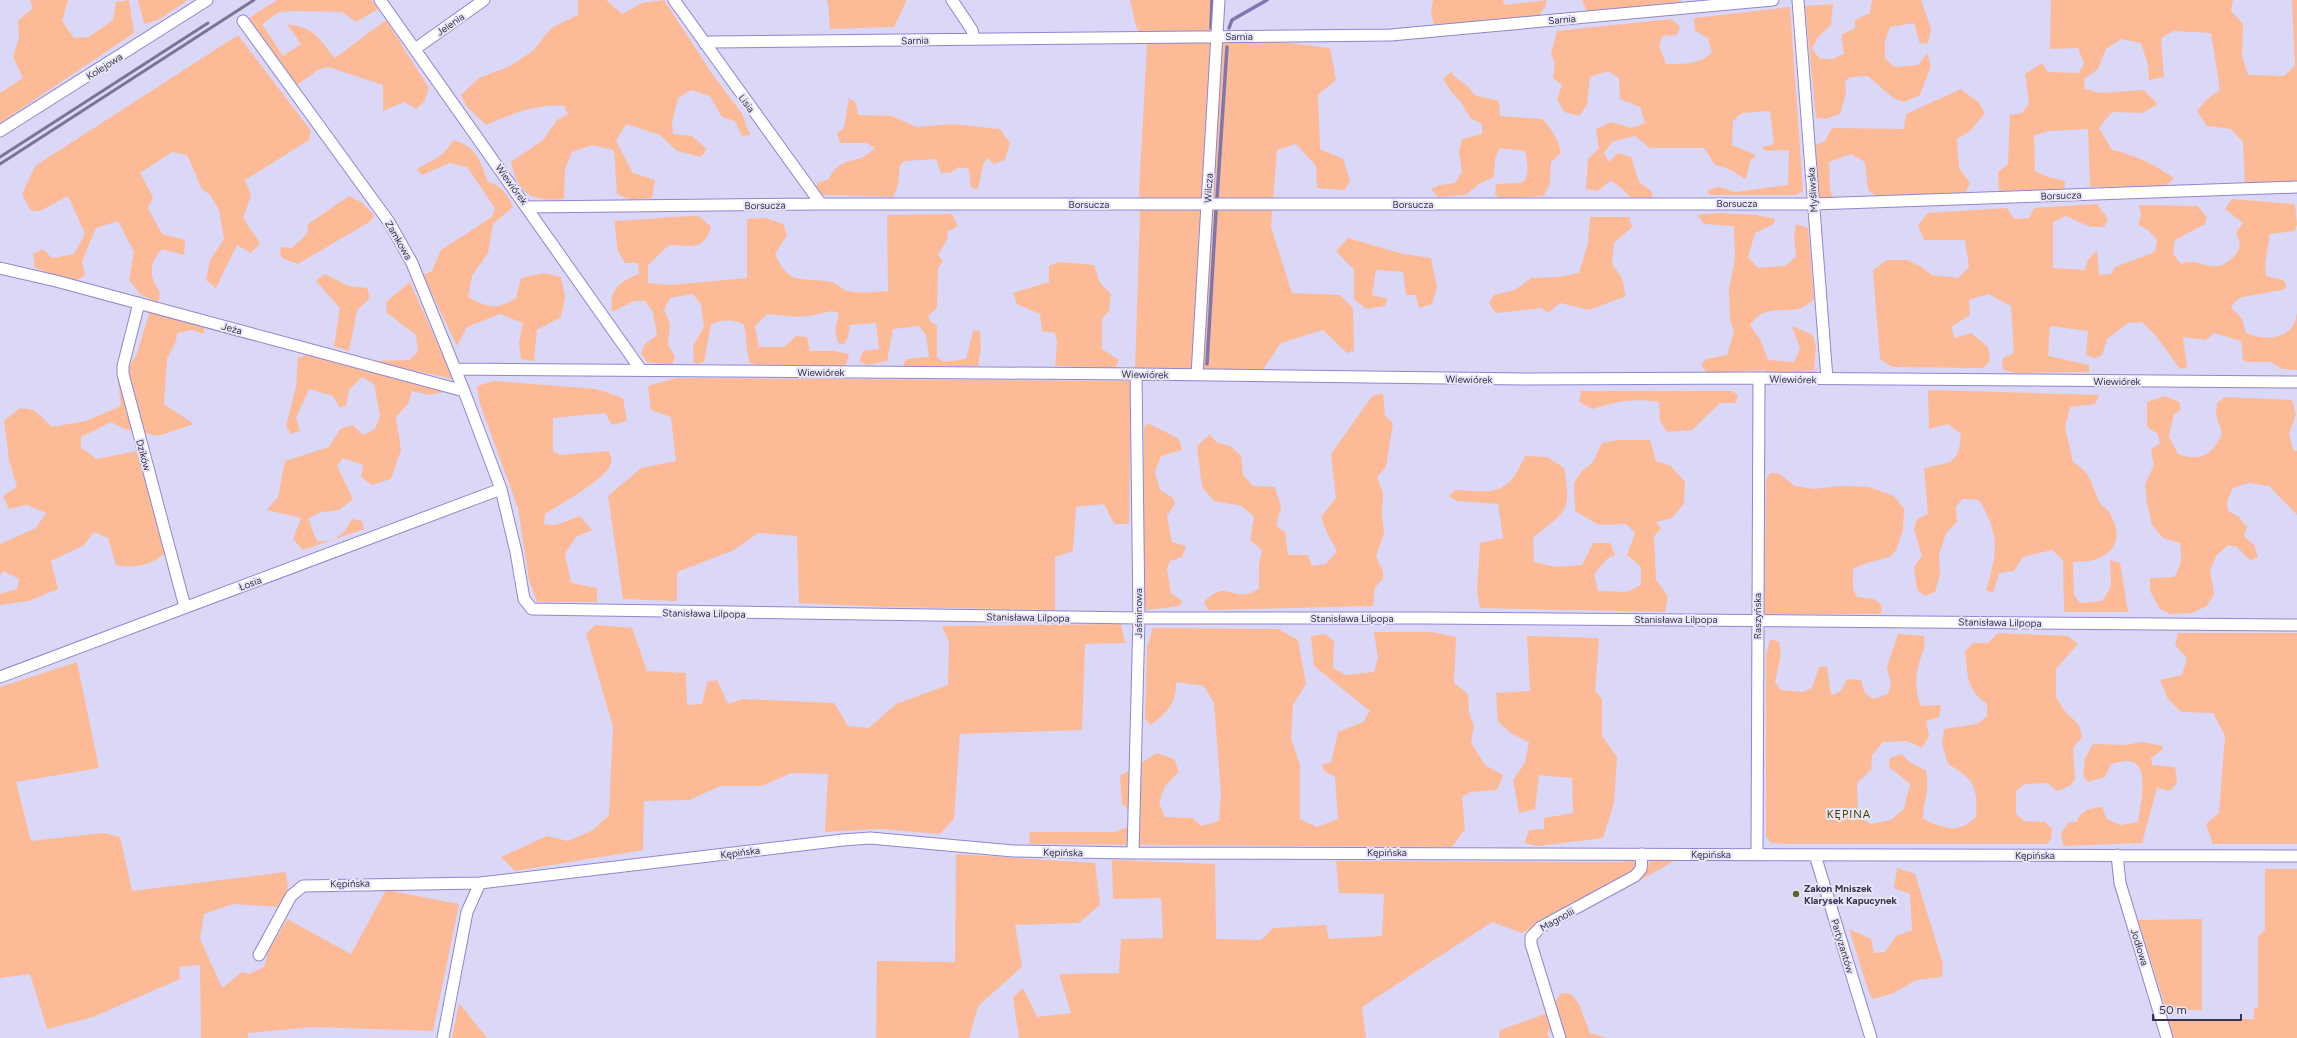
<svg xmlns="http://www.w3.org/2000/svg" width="2297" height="1038" viewBox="0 0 2297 1038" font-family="Figtree,sans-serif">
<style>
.green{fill:#fdba97}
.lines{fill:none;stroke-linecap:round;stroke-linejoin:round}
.stream{stroke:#7e77ae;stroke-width:3.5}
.minor-casing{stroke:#9086d0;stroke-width:13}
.minor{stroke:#fff;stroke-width:11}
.rail{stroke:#797594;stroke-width:3}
.poi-dot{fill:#636330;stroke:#e7e6f6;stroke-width:1.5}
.labels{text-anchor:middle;stroke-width:4;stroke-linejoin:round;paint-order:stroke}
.street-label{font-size:10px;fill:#373251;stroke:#e7e6f6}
.poi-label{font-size:10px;font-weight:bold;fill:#373251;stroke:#e7e6f6;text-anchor:start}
.neighbourhood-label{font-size:11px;letter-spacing:1px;fill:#434200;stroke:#e7e6f6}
</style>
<rect width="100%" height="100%" fill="#dad7f7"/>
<path class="green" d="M30,0h38l-6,21 12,17 15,-1 24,-17 3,-18 13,-2 5,33 -134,90v-30l23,-15 -10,-21 6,-19 -1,-17 15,-13z
M138,0h50l-30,20 -14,4z
M277,0h95l6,9 -22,13 -14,-10 -46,-1 -17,1 -17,12 21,32 18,-12 -14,-20c30,5 29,12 48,34l51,-38 43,68 -5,14 -8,7 -12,-7 -21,9v-26l-55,-18 -10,3 -21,15 -48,-67z
M578,0h28l16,14 20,-11 22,-3 49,75 29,39 8,21 -8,1 -7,-15 -13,-4 -12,-21 -19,-6 -13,8 -6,24 1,12 19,2 15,13 -6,8 -24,-6 -17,-16 -34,-11 -10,17 17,32 22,7 -3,18 -21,2 -14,-6 -3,-44 -22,-5 -20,7 -7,17 -1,30c-32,3 -46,-4 -53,-37l32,-22 14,-20 11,-6 -4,-8c-24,-3 -56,9 -78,19l-19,-18 -6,-12 18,-17 29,-11 25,-16 18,-23 27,-13z
M826,0h81l-13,27 -64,2 -2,-26z
M1130,0h86l-2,41h59l57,7 6,32 -18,15 2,54 23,10 7,21 -5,10 -28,-2 -1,-22 -20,-22 -19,6 -6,77 21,66 48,2 13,13 1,43 -7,2 -24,-23 -42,13 -19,28h-127l5,-156 -1,-24 8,-145 -11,-20z
M1433,0h70l1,5 43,-5 -2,7 -7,10 -104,8 -3,-12z
M1582,0h99v2l-93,12z
M1872,0h49l10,29 -3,14 -8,1 -6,-21 -24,4 -5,14v17l9,9 24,-2 9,-12 4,13 -11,29 -16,7 -11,-4 -25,-22 -18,1 -5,5 1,11 -6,21 -14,5 -10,-1 -11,-112 28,-2 -2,21 -14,13 -5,11 8,10h12l12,-5 -3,-19 14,-7v-8l15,-7z
M2051,0h182l-2,11 12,13 -1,32 6,19 36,1 11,-10 -3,-66h5v181l-52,2 -2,-41 -12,-13 -24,-3 -10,-15 10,-12 13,-9 -9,-57 -37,-2 -13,7 3,39 -15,3 -1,-15 -7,-22 -20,-4 -15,10 -8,20 -14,10 1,10 14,4 45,-3 14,14 -16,9 -30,-1 -13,16 13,22c23,5 42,14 62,28l-8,8 -76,1 -2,-58 -38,2 -16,4 1,36 13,6 17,4 -1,11 -65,-1 -1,-19 10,-8 2,-49 12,-2 7,-10 -4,-29 17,-11 6,9 31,1 5,-10 -6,-15 -28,1z
M1790,7l13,184 -6,4h-88l-1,-5 11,-3 16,5 53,-7 1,-35 -23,1 -4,-4 12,-3 -4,-33 -28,2 -9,8 -1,24 24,10 -6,6 -4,18c-14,-7 -15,-11 -31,-14l-11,-17h-54l-15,-12 -22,5 -9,12 5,9 9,-9 13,4 8,25 12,9 2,7c-31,5 -24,-10 -43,-17l-12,10 -12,-2 2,-30 11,-11 -3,-19 16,-7 19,6 14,-5 -5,-16 -20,-8 -1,-21 -11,-7 -18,6 -3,28 -8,11 -15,-4 -7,-13 5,-14 -9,-7 2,-15 -4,-9 6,-23 114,-12 9,7 -3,9 -15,1 -3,10 7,18c17,0 34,1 46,-12l-4,-14 -13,-7 -1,-13z
M238,35l73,96 -2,9 -64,40 6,15 -8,23 17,25 -9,10 -14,-8 -21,43 -10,-8 4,-20 14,-21 -5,-29 -9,-15 -8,-6 -15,-34 -15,-3 -32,21 13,24 -5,11 14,26 23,6 -1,15 -22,-6c-14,16 -13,26 -2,44l-2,10 -18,-9 -11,-14 5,-28 -16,-31 -22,7 -14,33 3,14 -11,7 -39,-14 -2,-14 10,-5 9,9 22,-4 11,-20 -17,-38 -28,15h-9l-9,-17 13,-28z
M1451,72c8,12 16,9 23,23l25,6 1,15 42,3c10,10 16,20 19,34l-10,9 -1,21 -6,13 -44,3 -5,-5 1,-10 26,-1c9,-9 5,-19 3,-32l-25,-3 -5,11 -1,18 -15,7 -13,11 -28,2 -7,-8 9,-4 15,-2 7,-11 -3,-20 3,-13 20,-5v-10l-12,-6 -9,-16 -9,-9 -9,-14z
M1961,89l18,14 6,10 -15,18 -13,8 2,29 11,15 -4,9 -78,6 -12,-2 -8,-6 -3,-28 -14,-8 -22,8 1,30 6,9 -17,2 -3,-58 9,-4 7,-13 72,1 2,-15z
M849,98l7,5 2,12 33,1 26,11 35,-3 48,5 10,14 -5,17 -11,4 -7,-6c-7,9 -5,21 -10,32l-6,-3 -2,-18 -10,-2 -9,6h-9l-5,-14 -31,2 -5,4 -2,20 -5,12 -69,-2 -7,-3v-9l12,-4c7,-16 17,-17 32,-21 5,-2 9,-6 14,-10l-9,-5h-26l-3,-10 7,-5z
M454,140c23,7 26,21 34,42 12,2 21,14 25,25l-20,17 -5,29 -16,23 -4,21c20,11 29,13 48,1l5,-20 23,-5 17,4 4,20 -4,20 -24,13 -3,31 -13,-2 -2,-16 4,-20 -23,-9 -33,13 -10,19 -34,-71 9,-4 9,-21 51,-33 3,-9 -28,-41 -17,-4 -28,12 -5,-6 25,-14z
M349,196l12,6 13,13 -3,6 -73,43 -14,-5 -4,-4 1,-8 11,1 15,-14 1,-10z
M2232,199l63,5 2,21 -3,6 -24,3 -5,30 1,12 17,4 4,6 -4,4c-3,0 -41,7 -43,8 -3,1 -7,6 -9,9l11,12 4,14c14,7 40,7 48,-9 2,-3 2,-8 3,-12v58l-15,-1 -11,-7h-25l-3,-3 -2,-18 -27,-8 -8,7 -23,-3 4,30 -7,2 -24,-33 -14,-14 -14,1 -21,16 -5,16 -7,3 -9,-3 2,-24 -38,-5 -2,30 41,9v7l-74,1 -13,-4 1,-11 11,-5 -3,-47 -23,-12 -19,6 1,15 -19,12 4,11 16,-5 17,14 2,14 -7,7 -91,-1 -12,-8 -7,-89 14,-10h20l13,6 12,9 26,3 11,-11 -4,-27h-41l-6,-15 10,-12 79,-5 7,11 15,-1 5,-10 63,-4 11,15 -4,8h-14l-24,-11 -13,6v46l32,2 3,-10 9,-10 2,25 12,-1 4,-7 40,-15 2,-12 -7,-8 -12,-8 3,-8 -2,-11 59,1 9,12 -2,6 -30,16 -2,14 8,10c21,-9 32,16 54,-9 7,-8 5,-14 1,-23l7,-9 -18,-14z
M1719,213l39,2 17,4 -1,5 -19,9 -7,24 10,11 27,-2 11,-9 -2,-21 2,-12 12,4 6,71c-4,3 -9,8 -13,9 -21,6 -35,-5 -51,17l10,14 8,21 26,2 6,-13 -8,-23 21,9 3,13 -2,22 -16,1h16l4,-4 -3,8 -48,-1 -2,-4 -58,3 -6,-8 5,-6 21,-4 7,-23 -4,-12 -1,-32 6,-29 -1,-33 -30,-2 -7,-9z
M952,214l6,12 -11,6 1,6 -10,17 5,6 -5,7 -1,40 -9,8 2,5 7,5v31l7,5 22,-3 7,-28h7l1,16 -3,19h-75l3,-7 23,-2 -3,-22 -7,-9 -26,3 -6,32 -20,4 -8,-4 4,-10 16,-2 -3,-26 -26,2 -2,12 -4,7 -6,-1 -3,-12 4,-18 -7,-2 -23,5 -13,1 -29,-3 -12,12 4,21h25l12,-11 11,1 3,14h24l15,3 -4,14 -85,-2 -10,-3c-4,-9 -3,-27 -6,-38 -9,-6 -24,-6 -33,0l-7,37 -8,2 -2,-2 -1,-16 11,-19 -3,-22 -8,-11 -23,4 -6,12 6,14 -2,20 7,13 -3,9 -25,-4 -6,-8 4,-10 12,-9 -4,-23 -8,-11h-11l-22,11c-3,-23 7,-30 27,-38l-1,-11h-13l-7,-12 -4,-30c28,-1 56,-5 85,-5l12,11c-8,25 -19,18 -42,18l-21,20v18l23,2 76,-7v-59l19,-1 17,6 4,11 -12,19c15,34 26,22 56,28 6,1 10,7 16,9 14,3 27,1 41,0l-1,-76z
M1590,217h39l3,10 -18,16 -2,21 10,14 4,18 -37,14 -29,-7 -12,10 -7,-5 -45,5 -7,-10 5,-8 21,-5 16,-12 27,-1 21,-4 9,-30z
M1348,238l55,16 28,4 6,29 -5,17 -13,4 -3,-13h-10l-3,-23 -27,-2 -4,25 16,4 -3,7 -19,3 -12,-10v-29l-18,-19z
M1059,262l35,3 6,18 11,11 -2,17 -7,8v30l17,11 -4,8 -60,-2 2,-24 -2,-9 -13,-2 -2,-17 -23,-10 -4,-11 36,-11v-16z
M324,274l25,12 18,2 3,10 -13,12 -8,41 -15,-5 6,-38 -24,-27z
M410,282l43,97 -83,-18 39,-1 9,-8 -2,-17 -29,-22 -1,-11z
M150,311l54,17v6l-12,-4 -15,3 -1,8 -9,18 -3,45 30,20 -36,12 -33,-7 -14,-7 -30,15v11l16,11 40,-8 29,101c-13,13 -33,17 -50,13l-8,-27 -14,-6 -10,13 -33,16 7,28 -29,12 -29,4v-11l17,-5 2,-10 -16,-8 -3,5v-32l36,-16 10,-15 -19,-8 -18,4 -6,-13 14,-9 -8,-27 -5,-39 16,-13 14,2 18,17 34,-6 35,-15 -3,-24 18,-26z
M309,354l135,38 -15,3 -17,-4 -4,13 -12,13 5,33 -10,29 -19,6 -11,-8 2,-12 -20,-7 -6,8 16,33 -14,11 -17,2 -14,6 9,23c19,2 27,-7 35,-22l10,2 2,8 -61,21 -10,-11 8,-21 -34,-8 11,-13 7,-36 44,-14 11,-18 13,-4 10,10 12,-6 5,-13 -6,-32 -12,-7 -13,13 -3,16 -7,1 -6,-11 -24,-7 -13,29 4,13 -9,3 -5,-8 10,-39 2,-29z
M676,378l455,3 -2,143h-15l-10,-20 -28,3 -3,44 -18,6v53l-169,-3 -87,-4 -2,-67 -39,-3 -24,17 -57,22v29l-54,-2 -15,-103 33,-28 35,-7 -5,-44 -20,-7 -3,-24z
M494,381l102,8 27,9 4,23 -15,4 -7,-12 -52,5v33l8,4 48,-4c2,6 4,9 1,15 -5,13 -52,40 -65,48l-1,10 12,1 24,-9 12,14 -16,7 -11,17 6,29 26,5v14h-60l-8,-22 -11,-72 -38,-104 -3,-18z
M1928,390l171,5 -4,9 -25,3 -5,20 8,35c19,12 17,20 26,39 2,5 7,7 10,11 12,20 11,38 -12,47 -7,3 -17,2 -24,3l1,33 6,8 22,-2 9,-14 -1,-27 10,3 8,49h-64l-1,-52 -11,-10 -29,7 -9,14 -15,2 -6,20 -7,-3c12,-38 14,-55 -7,-90l-17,-1 -6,8 1,15 -11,11 -7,22 1,19 -5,18 -10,4 -8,-6 -3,-23 8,-11 -8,-27 3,-10 11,-5 -4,-46c27,-6 35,-3 37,-34l-13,-10 -19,5z
M1581,391h151l6,4 -2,8h-16l-28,27 -25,2 -7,-11 -1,-19c-23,-4 -43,-1 -66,7l-14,-7z
M1383,394l2,22 8,7 -7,44 -9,10 6,16 -1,22 2,18 -8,24 7,14v8l-8,8 -2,19 -165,4 -4,-8c20,-21 26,-5 43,-8 4,-1 9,-4 12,-5v-24l3,-15 -12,-10 4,-23 -12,-11 -28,-5 -12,-14 -5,-41 13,-12 6,8 14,4 11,10 2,19 10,11 22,1 6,20 -5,19 9,6 3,23h20l4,11 14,-2 11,-13 -10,-18 -6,-16 15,-19 -5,-44 42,-59z
M2165,396l14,6 2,8 -7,4 -5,23 9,17c23,8 35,1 44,-21l-6,-18 1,-12 8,-6 67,3 4,14 -7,20 4,16 4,1v64l-28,-29 -20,-3 -16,5 -6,13 1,10 11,6 8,10 -3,9 10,9 4,12 -8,3 -13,-13 -9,-2 -12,11 -6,14 4,24 -7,12 -15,7 -22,1 -10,-5 -10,-18v-13l24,-1c8,-11 8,-21 6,-34l-17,-5 -11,-13 -5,-22 -2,-19 9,-19 -3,-16 9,-5 -2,-10 -11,-7v-25z
M1148,423l31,16 3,11 -21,6 -6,16 5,18 13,8 2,6 -8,12 5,26 14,4 -4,11 -12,4 -3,8 4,24 11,8 -3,5 -32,4 -3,-8v-174z
M1619,440h31l6,21 15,5 14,16 -1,22 -12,14 -16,4 5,7 -7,7 2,44 12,16 -3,16 -185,-4 -3,-16 3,-49 23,-5 -5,-34 -41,-3 -8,-5 6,-6c40,2 52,7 70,-34l22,1 17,11c8,46 2,42 -31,70l1,24 22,5 26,-2 11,-22h17l5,12 -8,4 -13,15 4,17 29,1 14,-7v-18l-14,-12 8,-22 -9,-9 -27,1 -24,-14 -1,-28 7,-11 12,-10 9,-19z
M1770,473h8l17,13 19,3 25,-3 30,1 25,9 10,13 -1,21 -7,20 -6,7 -26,7 -11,5v20l4,8 17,2 8,7 -1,8h-117l2,-134z
M1121,624l4,19 -40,1 -3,86 -122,4 -6,85 -14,15 -61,-5 -54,3 3,-58 -37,-1 -29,13h-41l-32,14 -45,1 -1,49 -128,21 -14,-14 46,-21 21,5 25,-11 16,-15 4,-88 -27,-93 9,-9 37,3 15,43 39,2 1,32 15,-1 5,-22 10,-2 11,24 15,-5 91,4 14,23 21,2 27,-24 52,-19 1,-43 -7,-16z
M1153,628l125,1 20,11 8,44 -13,21 -2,33 9,27v54l17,8 21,-8 -3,-42 -11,-6 -2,-7 9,-1 7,-31 25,-10 7,-11 -56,-45 -3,-30 14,-2 9,7 -1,27 13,7 28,-3 4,-14 -4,-26h57l25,5 -2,46 14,11 1,19 5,12 -3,18 14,22 18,10 -6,15 -27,2 -8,5 3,32 -13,18 -423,-3 1,-12h85l27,-11 -20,-17 -2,-28 37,-23 17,6 5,13 -14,14 -6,17 6,14 28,1 8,8 18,-5 2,-28 -7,-90 -10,-17 -28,-4c1,20 -8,30 -25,43l-6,-6 2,-73z
M1998,633l70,3 10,8 -22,25v28l8,13 15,15 3,12 -9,11 2,31 -5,7 -13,5 -10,-8 -22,1 -9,7v23l8,7 21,1 7,7 -1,10 -4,5h-258l-18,-1 -5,-6v-182l4,-16 9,3 2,12 -6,28 6,8 22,2 9,-4 7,-21h8l4,28 10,-4 6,-12 14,1 4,13 8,6 15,-5 3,-10 -4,-17 11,-33 26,2c2,11 -2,17 -5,27 -4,15 -4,30 2,43l20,-1 -2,12 -13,4 3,15 -7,12 -15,-7 -24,1 -11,13 -1,15 -14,13 1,33 13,8 20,-4 13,-11 6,-25 -21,-17 1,-9 12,-4 7,8 16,8c6,15 -2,33 -2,49 21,9 35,16 53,-2 2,-30 -2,-38 -28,-53l-6,-20 2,-15 33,-5 10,-8v-12c-21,-14 -19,-29 -22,-52l8,-9h15z
M2178,633h119v211h-84l-7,-20 13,-11 6,-77 -12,-23 -32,-1 -13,-13 -8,-19 22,-5 5,-17 -12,-13z
M1527,636l72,2 -4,53 7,8v37l15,21 -3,46 -11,35 -65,8 -14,-3 5,-13 15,-1v-11l29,-5 -1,-35 -33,-3 -4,34 -16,4 -6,-33 12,-17 4,-21 -17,-8 -14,-12 -2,-29 34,-2z
M77,662l22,106 -83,14 15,59 72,-8 17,4 12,54 154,-19 2,16 -9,19 -46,-3 -29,10 -4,25 22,49 20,-16 7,2 15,-7 4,-15 19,-33 64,35 35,-64 73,14 -26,127 -120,-4 -65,6v5h-47l-1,-73 -21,2 1,12 -87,38 -46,12 -17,-55 -30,4v-291z
M2142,742l21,4 -1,4 -11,8 1,7 23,2 2,16 -7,8 -13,-3 -15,55 -79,3 -2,-13 8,-11h8c3,-12 14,-14 25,-15l5,12 14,6 17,-3c2,-16 14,-61 -11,-61 -5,0 -11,2 -16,3l-6,13 -17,5 -5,-6 2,-18 8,-14 32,1z
M956,854l139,9 5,42 -21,18 -64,2 7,42 -44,39 -9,32h-93l1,-77 78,1z
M1626,858c7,2 10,3 10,11l-9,6 -105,58 -30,-11 -130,85 4,31h-347l-6,-41 10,-9 14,29 34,-4 -12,-39 60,-1 2,-34 42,-1 -2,-40 -48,1 -1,-39 103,4 1,75 45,1 12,-12 53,-3 3,14 53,-3 2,-42 -45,-1 -3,-32 289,1z
M1684,858l-1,3h-9l-51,29v-3l23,-17 5,-10z
M1897,868l18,6 28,90 -1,13 -26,3 -22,13 -21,6 -4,-7 -20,-63 22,10 3,14 11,-1 11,-16 16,-6 -2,-36 -16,-6z
M2265,869h32v169h-123l-6,-18 86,-1v-11h4v-71l7,-7z
M2202,919v91l-36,-1 -28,-89z
M1561,993l10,1 8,10 11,29 16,5h-41l-11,-34z
M459,1003l28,35h-35z
M1548,1013l5,16 -6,4 2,5h-50l1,-8z"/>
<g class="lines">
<path class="stream" d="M1211,28l1,-28
M1229,28l3,-8 35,-20
M1217,198l10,-151
M1207,364l9,-153"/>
<defs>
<path id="minor" d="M380,0l261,370
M674,0l147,204
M952,0l20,30 2,9
M1798,0l29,379
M243,21l146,201 23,41 52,128 37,98 15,63 8,47 8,10 607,9h284l874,7
M705,44l5,-2 681,-7 382,-35
M415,49l69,-49
M0,131l207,-131
M528,207l293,-3h993l483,-17
M0,268l56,13 408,110
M139,303l-16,63v8l62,233
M455,369l681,5 389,5 234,-1 538,4
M1197,375l22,-375
M0,677l501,-188
M1133,853l6,-235 -3,-244
M1757,854l2,-476
M1815,855l56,183
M2117,855l3,28 47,155
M259,955l32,-59 12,-10 177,-3
M443,1038l24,-126 13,-29 363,-43 27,-2 143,13 120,2 1164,3
M1560,1038l-29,-94v-7l10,-10 94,-51 6,-7 1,-15"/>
</defs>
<use href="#minor" class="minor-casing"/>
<use href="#minor" class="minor"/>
<path class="rail" d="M0,157l208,-134
M0,164l254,-164"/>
</g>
<circle class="poi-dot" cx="1796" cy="894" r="4"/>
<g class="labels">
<g class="street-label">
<text transform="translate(1562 19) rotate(-5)" y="4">Sarnia</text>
<text transform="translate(450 24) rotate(-35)" y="4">Jelenia</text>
<text x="1239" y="40">Sarnia</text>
<text transform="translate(915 40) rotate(-2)" y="4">Sarnia</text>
<text transform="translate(104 66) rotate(-32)" y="4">Kolejowa</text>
<text transform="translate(747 103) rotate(54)" y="4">Lisia</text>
<text transform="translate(512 184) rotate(54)" y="4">Wiewiórek</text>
<text transform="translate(1208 188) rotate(-87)" y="4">Wilcza</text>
<text transform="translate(1812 190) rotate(-94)" y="4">Myśliwska</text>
<text transform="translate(2061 195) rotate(-2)" y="4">Borsucza</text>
<text x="1737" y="207">Borsucza</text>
<text x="1089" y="208">Borsucza</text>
<text x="1413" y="208">Borsucza</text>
<text transform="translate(765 205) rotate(-1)" y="4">Borsucza</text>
<text transform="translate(399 240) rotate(60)" y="4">Zamkowa</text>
<text transform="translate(232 328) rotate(15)" y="4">Jeża</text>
<text x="821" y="376">Wiewiórek</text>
<text transform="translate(1145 374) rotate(1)" y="4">Wiewiórek</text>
<text transform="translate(1469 379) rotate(1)" y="4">Wiewiórek</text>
<text transform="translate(1793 379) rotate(1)" y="4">Wiewiórek</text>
<text x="2117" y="385">Wiewiórek</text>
<text transform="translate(144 455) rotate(75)" y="4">Dzików</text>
<text transform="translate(250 583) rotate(-20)" y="4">Łosia</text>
<text transform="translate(704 613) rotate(1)" y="4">Stanisława Lilpopa</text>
<text transform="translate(1138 613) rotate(-90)" y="4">Jaśminowa</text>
<text transform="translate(1757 616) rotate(-90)" y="4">Raszyńska</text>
<text transform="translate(1028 617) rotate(1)" y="4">Stanisława Lilpopa</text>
<text x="1352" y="622">Stanisława Lilpopa</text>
<text x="1676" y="623">Stanisława Lilpopa</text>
<text transform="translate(2000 622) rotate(1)" y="4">Stanisława Lilpopa</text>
<text transform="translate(740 852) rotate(-7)" y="4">Kępińska</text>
<text transform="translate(1063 852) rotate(1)" y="4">Kępińska</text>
<text x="1387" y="856">Kępińska</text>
<text x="1711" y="858">Kępińska</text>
<text x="2035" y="859">Kępińska</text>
<text transform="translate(350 883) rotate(-1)" y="4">Kępińska</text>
<text transform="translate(1557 919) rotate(-29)" y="4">Magnolii</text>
<text transform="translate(1843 946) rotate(73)" y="4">Partyzantów</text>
<text transform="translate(2140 947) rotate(73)" y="4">Jodłowa</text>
</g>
<g class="poi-label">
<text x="1804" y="892">Zakon Mniszek<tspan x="1804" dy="12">Klarysek Kapucynek</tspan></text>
</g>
<g class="neighbourhood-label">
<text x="1849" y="818">KĘPINA</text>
</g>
</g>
<path d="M2153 1014v6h88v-6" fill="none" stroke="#373251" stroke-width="2"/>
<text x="2159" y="1014" font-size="12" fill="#373251" stroke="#e7e6f6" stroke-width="3" paint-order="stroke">50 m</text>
</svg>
